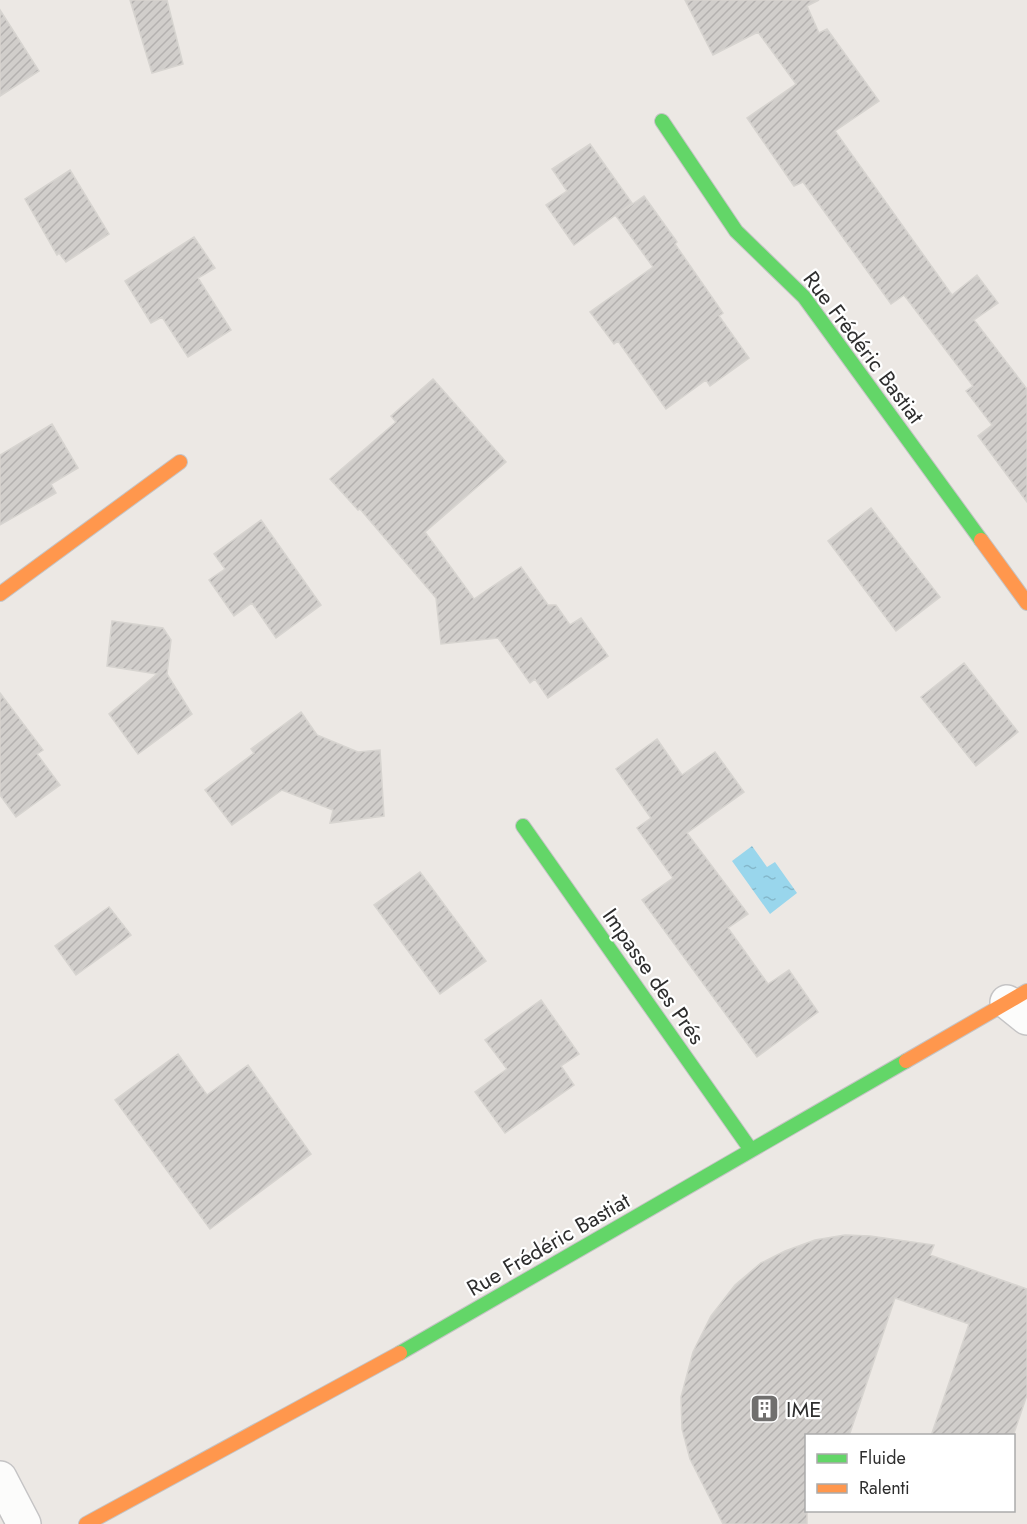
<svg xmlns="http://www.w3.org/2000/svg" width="1027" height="1524" viewBox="0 0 1027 1524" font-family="Jost,sans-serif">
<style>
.water{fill:url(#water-ripples)}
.building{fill:url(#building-hatch);stroke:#d7d4d0;stroke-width:1.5}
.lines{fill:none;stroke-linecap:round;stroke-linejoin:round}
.street-casing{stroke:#c5c4c5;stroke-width:36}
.fast-casing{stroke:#c5c4c5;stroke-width:16}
.slow-casing{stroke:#c5c4c5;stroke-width:16}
.street{stroke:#fcfcfb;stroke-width:33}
.fast{stroke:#63d668;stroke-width:14}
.slow{stroke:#ff974d;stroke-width:14}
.labels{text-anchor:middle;stroke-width:4.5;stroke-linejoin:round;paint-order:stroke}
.street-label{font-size:22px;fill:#2e2e2e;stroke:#fff}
.poi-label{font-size:22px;fill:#2e2e2e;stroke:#fff;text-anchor:start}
</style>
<defs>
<pattern id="water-ripples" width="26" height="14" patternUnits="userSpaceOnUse" patternTransform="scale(1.5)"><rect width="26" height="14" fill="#99d6ec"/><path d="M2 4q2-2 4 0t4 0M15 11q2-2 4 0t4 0" fill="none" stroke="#84b8cb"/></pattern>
<pattern id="building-hatch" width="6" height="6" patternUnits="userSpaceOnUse" patternTransform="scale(1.5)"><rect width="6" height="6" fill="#d1cecb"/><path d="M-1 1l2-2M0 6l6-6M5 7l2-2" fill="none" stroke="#b4b1af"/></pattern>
</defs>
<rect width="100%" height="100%" fill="#ece8e4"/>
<path class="water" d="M752,846l15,21 8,-5 22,31 -27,21 -38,-53z"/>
<path class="building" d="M130,0h37l16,64 -31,9z
M685,0h134l-12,6 12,27 8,-4 52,72 -44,30 117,164 25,-20 21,28 -24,17 53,69v113l-49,-66 14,-11 -26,-34 7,-5 -69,-91 -13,9 -88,-122 -9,4 -47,-68 49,-34 -38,-52 -45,23z
M0,10l39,61 -39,25z
M590,144l42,59 -58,42 -28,-40 21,-14 -15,-22z
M70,170l39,64 -43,28 -7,-9 -2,2 -32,-56z
M644,196l33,46 -2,2 48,69 -4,3 30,42 -39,28 -4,-6 -40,29 -48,-68 -4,3 -24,-32 63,-45 -37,-51z
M194,237l21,31 -17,10 33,52 -43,27 -26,-40 -11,6 -26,-42z
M433,379l73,83 -81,70 49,67 47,-32 27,38h8l14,20 11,-7 27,38 -60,42 -13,-19 -5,4 -32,-45 -57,6 -5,-46 -76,-89 -2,1 -28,-31 66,-57 -5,-6z
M52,424l26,44 -27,16 5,9 -56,32v-70z
M871,508l69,89 -44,34 -68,-90z
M261,520l60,85 -45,33 -24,-35 -18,13 -25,-36 16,-11 -11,-15z
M112,621l51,7 8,12 -4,34 25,40 -54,40 -29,-40 48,-40 -50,-8z
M964,663l54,69 -42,34 -55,-69z
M0,693l43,57 -6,4 23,31 -44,32 -16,-22z
M301,712l16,23 41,17 22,-2 4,66 -54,7 3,-13 -51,-20 -50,35 -27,-35 49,-37 -3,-4z
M657,739l25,36 33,-23 29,40 -57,41 61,81 -20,14 40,56 21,-14 29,42 -61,45 -115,-157 31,-22 -36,-50 14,-10 -35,-49z
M420,872l66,89 -46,33 -66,-89z
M109,907l22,28 -55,40 -21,-29z
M541,1000l38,54 -18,12 13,19 -69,48 -30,-41 32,-23 -22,-29z
M178,1054l29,41 41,-30 63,89 -101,75 -95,-129z
M845,1235l25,1 64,9 -4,10 97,34v106l-14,41h-82l38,-112 -74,-26 -46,138h-42v88h-84l-33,-65 -8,-30 -1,-32 12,-45 18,-36 24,-31 26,-22 24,-12 30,-11z"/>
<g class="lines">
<defs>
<path id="street" d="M1007,1002l20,16
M0,1478l24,46"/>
<path id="fast" d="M662,121l74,110 68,66 177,243
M523,826l228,324
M400,1353l506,-292"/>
<path id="slow" d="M981,540l46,63
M0,594l180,-132
M906,1061l121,-70
M86,1524l314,-171"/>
</defs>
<use href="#street" class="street-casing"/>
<use href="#fast" class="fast-casing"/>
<use href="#slow" class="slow-casing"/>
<use href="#street" class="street"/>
<use href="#fast" class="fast"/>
<use href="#slow" class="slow"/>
</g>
<defs>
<symbol id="building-square" viewBox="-11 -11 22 22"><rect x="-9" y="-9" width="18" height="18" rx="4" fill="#706f6e" stroke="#fff"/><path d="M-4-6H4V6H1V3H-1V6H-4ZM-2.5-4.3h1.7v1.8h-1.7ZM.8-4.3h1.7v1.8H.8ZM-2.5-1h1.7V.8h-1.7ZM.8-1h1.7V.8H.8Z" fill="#fff"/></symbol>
</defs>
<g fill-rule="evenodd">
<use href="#building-square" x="748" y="1392" width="33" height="33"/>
</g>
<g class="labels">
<g class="street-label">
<text transform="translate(864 347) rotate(53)" y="8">Rue Frédéric Bastiat</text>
<text transform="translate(654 976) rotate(55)" y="8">Impasse des Prés</text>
<text transform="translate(548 1244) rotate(-30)" y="8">Rue Frédéric Bastiat</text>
</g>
<g class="poi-label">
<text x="786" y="1417">IME</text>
</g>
</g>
<rect x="805" y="1434" width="210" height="78" fill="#ffffff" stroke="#ababab" stroke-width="1.5"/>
<rect x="817" y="1454" width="30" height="9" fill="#63d668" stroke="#ababab" stroke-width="1.5"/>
<text x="859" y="1464" font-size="18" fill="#2e2e2e">Fluide</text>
<rect x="817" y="1484" width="30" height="9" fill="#ff974d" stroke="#ababab" stroke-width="1.5"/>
<text x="859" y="1494" font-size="18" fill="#2e2e2e">Ralenti</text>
</svg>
